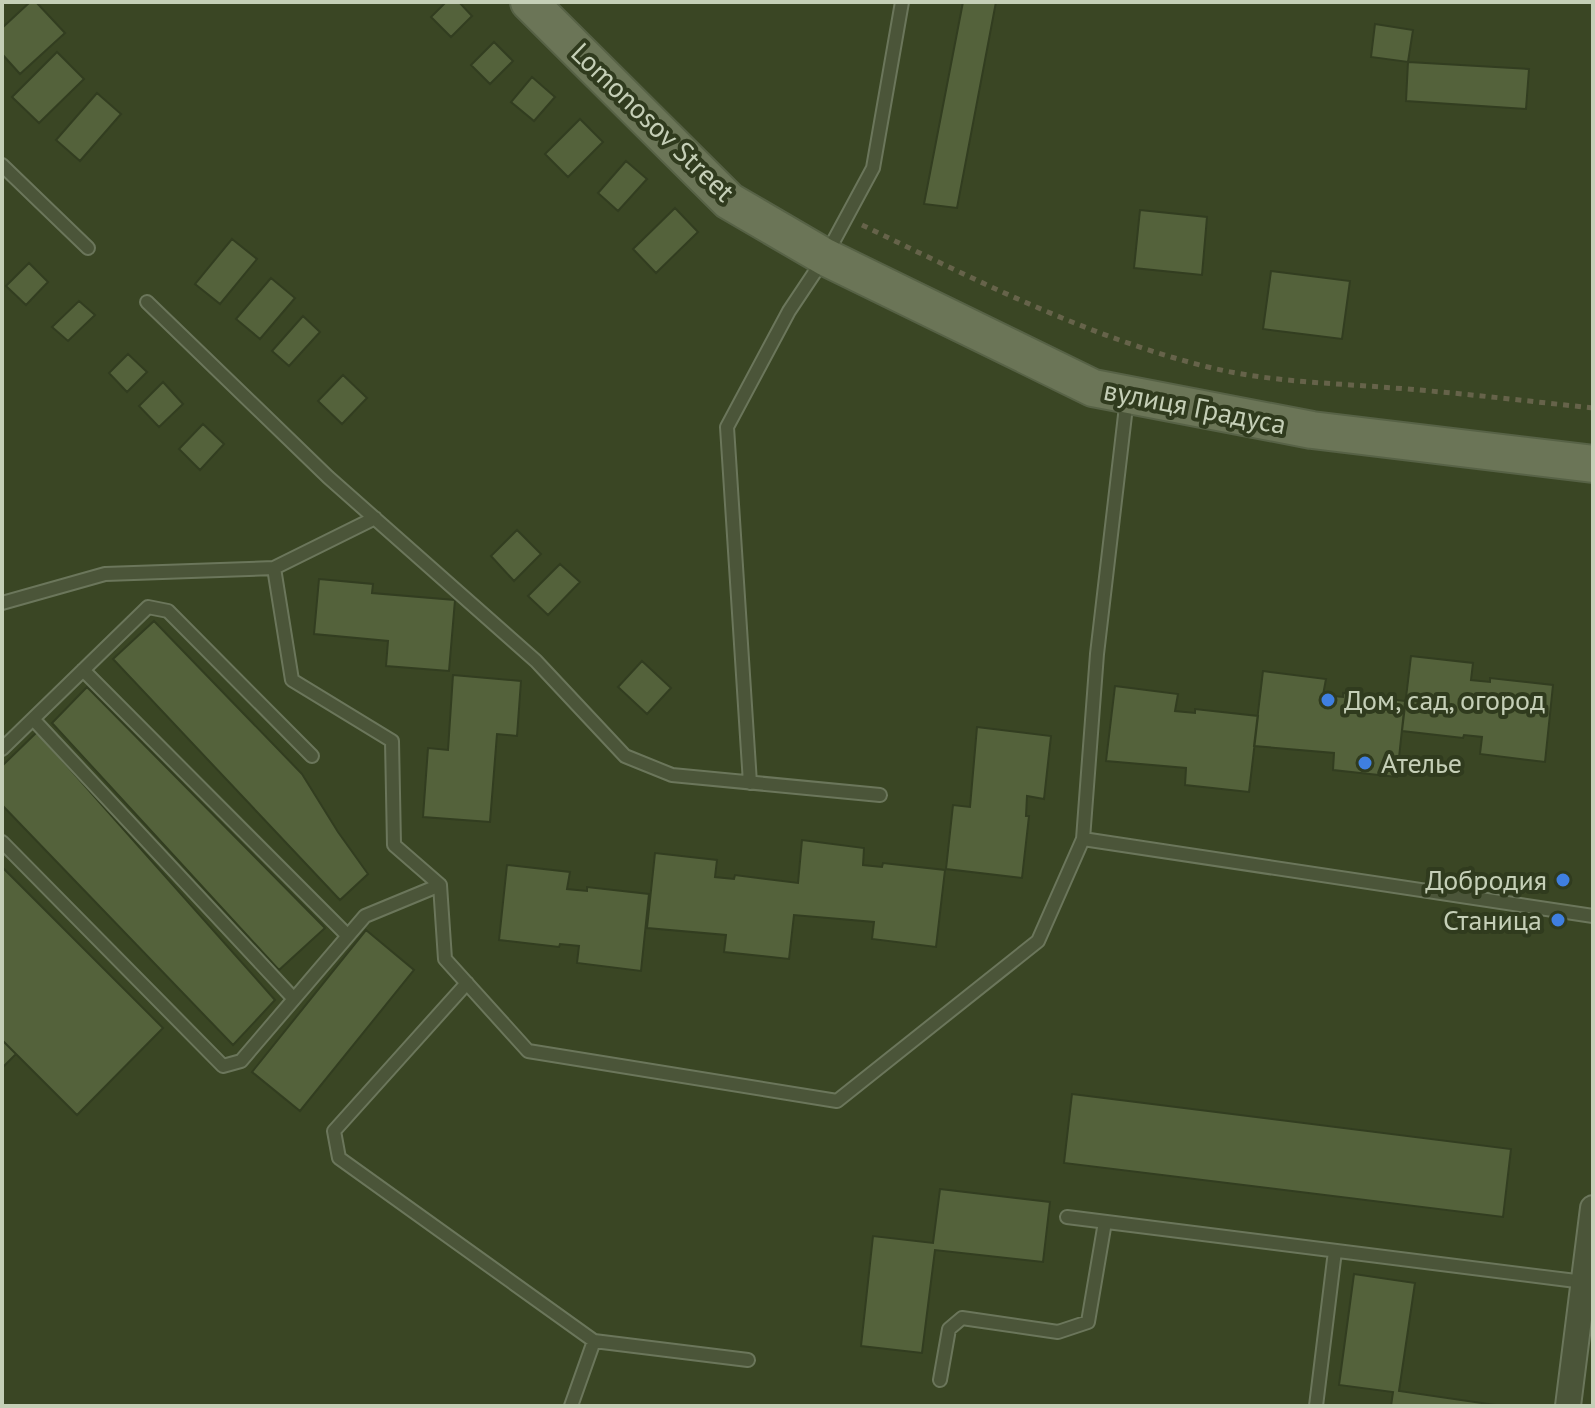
<svg xmlns="http://www.w3.org/2000/svg" width="1595" height="1408" viewBox="0 0 1595 1408" font-family="'PT Sans',sans-serif">
<style>
.building{fill:#54623b;stroke:#323d20;stroke-width:2}
.lines{fill:none;stroke-linecap:round;stroke-linejoin:round}
.lane-casing{stroke:#6b765b;stroke-width:16}
.street-casing{stroke:#6b765b;stroke-width:28}
.primary-casing{stroke:#576246;stroke-width:40}
.path{stroke:#66634a;stroke-width:5;stroke-dasharray:6 6;stroke-linecap:butt}
.lane{stroke:#4b5539;stroke-width:12}
.street{stroke:#4b5539;stroke-width:24}
.primary{stroke:#6b7557;stroke-width:36}
.shop-dot{fill:#3f7fe0;stroke:#303b1e;stroke-width:3}
.labels{text-anchor:middle;stroke-width:8;stroke-linejoin:round;paint-order:stroke}
.street-label{font-size:28px;fill:#c5cfb7;stroke:#303b1e}
.poi-label{font-size:28px;fill:#c5cfb7;stroke:#303b1e;text-anchor:start}
</style>
<rect width="100%" height="100%" fill="#3a4624"/>
<path class="building" d="M30,2h6l29,31 -45,41 -18,-20v-26z
M446,2h13l13,14 -21,21 -20,-20z
M963,2h33l-39,206 -33,-4z
M1375,24l38,6 -5,32 -37,-5z
M494,42l19,19 -23,23 -19,-19z
M57,52l27,27 -45,44 -27,-26z
M1408,62l121,7 -3,40 -120,-8z
M532,77l23,20 -21,24 -23,-19z
M97,93l24,21 -41,47 -24,-21z
M580,119l23,23 -35,35 -23,-23z
M626,161l21,18 -29,32 -20,-18z
M675,208l23,24 -42,41 -23,-24z
M1140,210l67,7 -5,58 -68,-7z
M232,239l25,20 -37,45 -25,-20z
M29,263l19,19 -22,23 -20,-19z
M1271,271l79,10 -8,58 -79,-10z
M271,278l24,20 -35,41 -24,-20z
M79,301l16,14 -27,26 -16,-14z
M303,316l17,16 -31,34 -17,-15z
M128,354l19,18 -20,20 -18,-19z
M343,375l24,23 -25,26 -24,-23z
M163,382l20,22 -24,23 -20,-21z
M203,424l21,20 -24,26 -21,-21z
M517,530l24,24 -27,27 -23,-25z
M560,564l20,18 -32,33 -20,-19z
M319,579l54,5 -1,9 83,7 -6,71 -63,-5 2,-25 -74,-7z
M154,621l148,153 36,58 30,42 -28,26 -227,-241z
M1411,656l62,7 -2,17 19,2v-4l63,7 -8,77 -65,-8 2,-17 -18,-2 -1,3 -61,-7z
M642,661l29,27 -24,26 -29,-27z
M1263,671l63,8 -3,16 20,2v-4l62,8 -8,76 -64,-7 1,-17 -80,-7z
M453,675l68,6 -4,55 -20,-2 -7,88 -67,-5 5,-69 20,2z
M1115,686l63,8 -3,17 20,2v-4l63,7 -9,76 -64,-7 1,-17 -80,-7z
M87,687l238,241 -46,42 -227,-247z
M977,727l74,9 -7,63 -17,-3 -1,20h3l-7,62 -76,-9 7,-64 17,2z
M37,732l238,268 -42,45 -231,-240v-39z
M802,840l62,8 -1,17 19,2 1,-4 62,7 -9,77 -64,-8 2,-17 -80,-7 -5,44 -65,-7 2,-17 -79,-7 8,-75 62,7 -2,17 19,2 1,-4 63,8z
M507,865l63,7 -3,17 20,2v-4l62,7 -8,77 -64,-8 2,-17 -19,-2 -1,3 -60,-7z
M2,867l161,161 -86,87 -75,-75z
M366,930l48,40 -114,141 -48,-39z
M2,1040l14,14 -14,14z
M1072,1094l439,55 -8,68 -439,-54z
M940,1189l110,13 -7,60 -108,-12 -13,103 -61,-7 12,-110 60,7z
M1354,1274l61,9 -16,108 103,15h-111l2,-14 -54,-7z"/>
<g class="lines">
<defs>
<path id="lane" d="M2,165l86,83
M147,302l181,175 208,184 89,95 47,19 208,20
M274,568l18,112 100,61 2,104 46,40 5,74 83,92 309,50 201,-160 45,-102 14,-185 30,-256
M2,603l103,-29 169,-6 101,-50
M83,670l265,266
M33,719l261,280
M2,749l146,-142 20,4 144,145
M750,783l-23,-356 62,-116 36,-54 48,-89 29,-166
M1083,839l510,77
M2,842l221,224 18,-5 124,-145 75,-31
M467,983l-133,148 5,27 255,183 154,19
M1067,1217l517,65
M940,1380l9,-51 13,-11 96,14 30,-10 17,-100
M571,1406l23,-65
M1316,1406l19,-155"/>
<path id="street" d="M1568,1406l25,-198"/>
<path id="primary" d="M529,2l200,199 96,56 268,131 219,42 281,34"/>
</defs>
<use href="#lane" class="lane-casing"/>
<use href="#street" class="street-casing"/>
<use href="#primary" class="primary-casing"/>
<path class="path" d="M862,225c112,54 225,112 346,142 60,15 125,16 186,21 67,5 133,13 199,20"/>
<use href="#lane" class="lane"/>
<use href="#street" class="street"/>
<use href="#primary" class="primary"/>
</g>
<g class="shop-dot">
<circle cx="1328" cy="700" r="8"/>
<circle cx="1365" cy="763" r="8"/>
<circle cx="1563" cy="880" r="8"/>
<circle cx="1558" cy="920" r="8"/>
</g>
<g class="labels">
<g class="street-label">
<text transform="translate(653 122) rotate(44)" y="10">Lomonosov Street</text>
<text transform="translate(1195 407) rotate(11)" y="10">вулиця Градуса</text>
</g>
<g class="poi-label">
<text x="1344" y="710">Дом, сад, огород</text>
<text x="1381" y="773">Ателье</text>
<text x="1547" y="890" text-anchor="end">Добродия</text>
<text x="1542" y="930" text-anchor="end">Станица</text>
</g>
</g>
<rect width="1595" height="1408" fill="none" stroke="#c5cfb7" stroke-width="8"/>
</svg>
